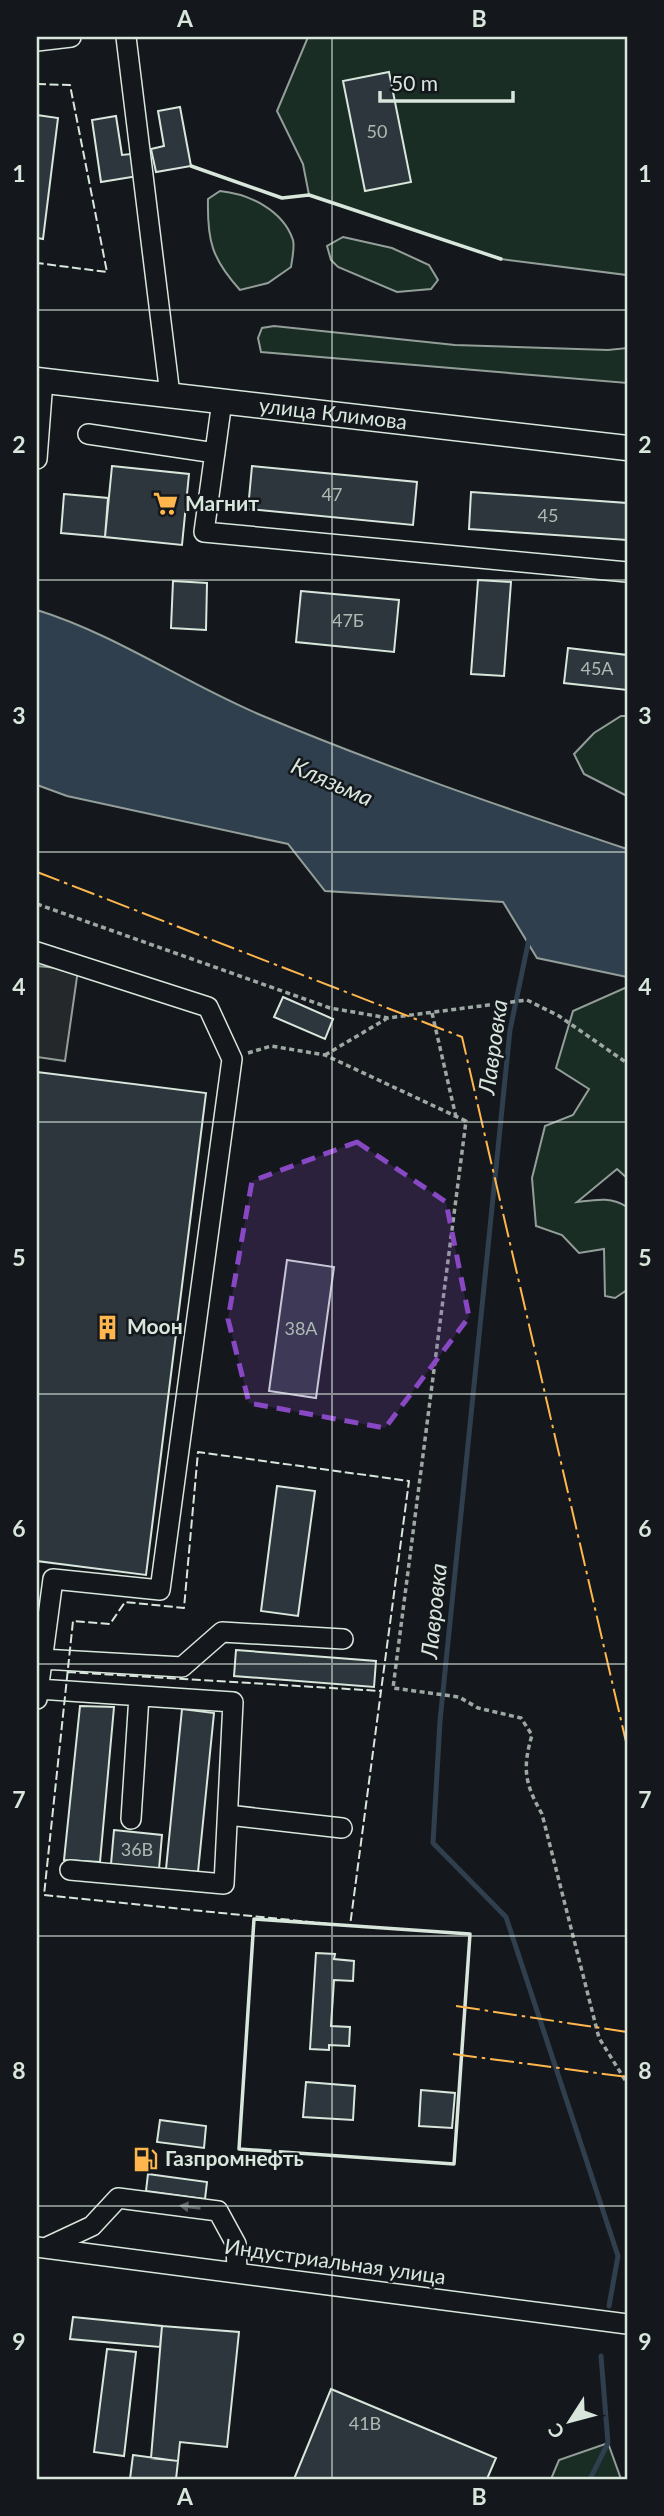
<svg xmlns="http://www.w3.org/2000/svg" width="664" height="2516" viewBox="0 0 664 2516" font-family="Lato,sans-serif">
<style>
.green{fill:#1a2d24;stroke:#939e99;stroke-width:2}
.parking{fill:#24282b;stroke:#939e99;stroke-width:2}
.water{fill:#2f3f4d;stroke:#939e99;stroke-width:2}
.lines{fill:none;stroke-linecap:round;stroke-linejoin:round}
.stream{stroke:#2f3f4d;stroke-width:5}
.building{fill:#2c363c;stroke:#d8e6dc;stroke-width:2}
.minor-casing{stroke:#d8e6dc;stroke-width:22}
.major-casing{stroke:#d8e6dc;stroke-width:27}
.path{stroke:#9da8a2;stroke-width:3.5;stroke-dasharray:5 3.5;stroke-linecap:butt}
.minor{stroke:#14181c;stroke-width:19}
.major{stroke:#14181c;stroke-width:24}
.fence{stroke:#d8e6dc;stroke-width:2;stroke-dasharray:9 3.5;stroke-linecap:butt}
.wall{stroke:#d8e6dc;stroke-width:3.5}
.power{stroke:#ffb74d;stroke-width:2;stroke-dasharray:24 5 3.5 5;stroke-linecap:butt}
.oneway{fill:#59605f}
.marked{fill:#8948c3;fill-opacity:0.2;stroke:#8948c3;stroke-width:5;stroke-dasharray:14 9;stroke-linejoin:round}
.grid{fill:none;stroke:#d8e6dc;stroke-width:2;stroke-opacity:0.55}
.labels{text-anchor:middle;stroke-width:5;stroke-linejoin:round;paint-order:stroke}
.number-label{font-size:18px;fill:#adbab4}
.street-label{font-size:21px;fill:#d8e6dc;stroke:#14181c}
.poi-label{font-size:21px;font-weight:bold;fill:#d8e6dc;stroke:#14181c;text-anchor:start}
.water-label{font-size:23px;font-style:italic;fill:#d8e6dc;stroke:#14181c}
.neatline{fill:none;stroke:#d8e6dc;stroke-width:2.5}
.grid-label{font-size:23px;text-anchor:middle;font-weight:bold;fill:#d8e6dc}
</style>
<rect width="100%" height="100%" fill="#14181c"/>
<path class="green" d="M308,37h319v238l-126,-16 -192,-64 -6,-31 -26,-53z
M220,191c29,3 63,19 73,49 2,7 -1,19 -2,27l-23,16 -28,7c-28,-31 -33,-49 -32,-91z
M343,237l49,11 37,17 9,15 -7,9 -34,3 -59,-25 -7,-7 -4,-14z
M274,326l181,19 153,5 19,-2v35l-366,-31 -3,-14 4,-10z
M621,716h6v80l-43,-22 -10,-20 20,-21z
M627,987v191l-10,-9 -40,33c17,-2 34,-6 50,5v83l-12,8 -10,-2 -1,-47 -25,4 -17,-18 -26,-9 -4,-48 13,-52 28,-11 16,-26 -33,-21 17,-57z
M608,2443l13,36h-70l8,-19z"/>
<path class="parking" d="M37,966l41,4 -13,91 -28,-4z"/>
<path class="water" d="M37,610c80,25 149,74 226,106 119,50 242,92 364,133v128l-90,-19 -34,-56 -178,-11 -37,-47 -221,-48 -30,-11z"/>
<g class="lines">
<path class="stream" d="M529,939l-19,91 -70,691 -7,122 73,74 112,339 -9,50
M590,2479l18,-36 -7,-87"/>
</g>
<path class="building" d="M389,72l22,110 -46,9 -22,-110z
M180,107l11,59 -35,6 -5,-23 13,-3 -6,-35z
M37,115l21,3 -15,121 -6,-1z
M116,116l6,39 18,-2 4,22 -43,7 -9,-62z
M112,466l77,8 -7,71 -77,-8z
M252,466l165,16 -4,43 -165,-16z
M471,492l156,11v37l-158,-11z
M64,494l44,4 -3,39 -44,-4z
M478,580l33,2 -7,94 -33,-2z
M173,581l34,2 -1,47 -35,-2z
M301,591l98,9 -5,52 -98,-10z
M568,648l59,7v35l-63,-7z
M283,997l50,22 -8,20 -51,-22z
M37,1072l169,21 -60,482 -109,-14z
M287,1260l47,7 -18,131 -47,-7z
M277,1486l38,5 -17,125 -37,-5z
M236,1650l140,11 -2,26 -140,-11z
M80,1706l34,1 -14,155 -36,-2z
M182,1709l32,4 -16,159 -32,-3z
M114,1830l48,5 -3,34 -48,-5z
M316,1953l19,1 -1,5 20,2 -1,20 -19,-1 -3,46 19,1 -1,19 -20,-1v5l-19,-1z
M306,2082l49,4 -2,34 -50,-3z
M421,2090l34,3 -3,35 -33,-2z
M160,2120l46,6 -2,22 -47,-6z
M148,2174l59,8 -2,17 -59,-8z
M73,2317l89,9 -2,21 -90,-8z
M162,2326l77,6 -12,115 -47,-5 -2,19 -27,-3z
M107,2349l29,3 -12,104 -30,-4z
M331,2389l165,69 -9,21h-193z
M133,2455l45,6 -2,18h-46z"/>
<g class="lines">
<defs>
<path id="minor" d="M126,37l44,358
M37,41l34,-4
M222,401l-18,131 423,40
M88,434l127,19
M37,459l6,-78
M37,952l171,55 24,52 -72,531 -107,-11 -16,120
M42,1659l140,8 40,-35 121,7
M38,1689l195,13 -9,182 -154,-14
M228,1815l114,13
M131,1819l8,-123
M37,2247l590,77
M45,2248l47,-22 26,-28 100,13 18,33 1,27"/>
<g id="major">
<path id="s1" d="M37,380l590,68"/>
</g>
</defs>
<use href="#minor" class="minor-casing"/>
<use href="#major" class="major-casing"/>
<path class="path" d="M37,904l293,104 58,10 139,-18 32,16 68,47
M432,1013l24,104
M248,1053l23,-7 54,9 141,66 -73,567 66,9 19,11 43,10 11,17c-10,34 -7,49 10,79l57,224 28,45
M325,1055l61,-36"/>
<use href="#minor" class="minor"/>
<use href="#major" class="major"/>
<path class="fence" d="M37,84l33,1 37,187 -70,-9
M67,1672l314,19 -31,235 -306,-31 29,-274 37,3 15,-22 59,6 14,-156 211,29 -28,210"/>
<path class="wall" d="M191,166l91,32 27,-3 192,64
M254,1919l216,15 -16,230 -215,-15z"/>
<path class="power" d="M37,872l425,165 165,709
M456,2006l171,26
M453,2054l174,23"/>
</g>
<defs><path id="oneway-solid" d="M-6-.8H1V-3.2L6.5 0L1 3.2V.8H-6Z" transform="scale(1.75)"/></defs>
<use class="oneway" href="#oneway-solid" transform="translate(190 2207) rotate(-173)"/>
<path class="marked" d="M357,1142l89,60 23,115 -84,111 -136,-25 -21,-84 24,-138z"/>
<path class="grid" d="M332,37v2442M37,310h590M37,580h590M37,852h590M37,1122h590M37,1394h590M37,1664h590M37,1936h590M37,2206h590"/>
<defs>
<symbol id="supermarket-bare" viewBox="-9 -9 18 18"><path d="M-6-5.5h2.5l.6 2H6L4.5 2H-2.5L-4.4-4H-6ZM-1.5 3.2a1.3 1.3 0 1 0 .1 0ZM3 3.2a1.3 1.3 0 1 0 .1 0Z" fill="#ffb74d" stroke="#14181c" stroke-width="2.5" paint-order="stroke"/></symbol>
<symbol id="building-bare" viewBox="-9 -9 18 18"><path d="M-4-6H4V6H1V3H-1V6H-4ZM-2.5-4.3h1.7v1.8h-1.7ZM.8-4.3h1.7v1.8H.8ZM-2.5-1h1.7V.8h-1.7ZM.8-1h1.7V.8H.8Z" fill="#ffb74d" stroke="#14181c" stroke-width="2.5" paint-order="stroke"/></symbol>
<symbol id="fuel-bare" viewBox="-9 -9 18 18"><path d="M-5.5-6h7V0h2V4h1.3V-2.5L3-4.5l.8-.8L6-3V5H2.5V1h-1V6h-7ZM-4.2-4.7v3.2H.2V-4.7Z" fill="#ffb74d" stroke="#14181c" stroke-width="2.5" paint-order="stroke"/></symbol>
</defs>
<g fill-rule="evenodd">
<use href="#supermarket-bare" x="148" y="486" width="35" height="35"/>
<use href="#building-bare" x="90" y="1310" width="35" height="35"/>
<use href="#fuel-bare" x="128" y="2142" width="35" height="35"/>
</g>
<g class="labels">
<g class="number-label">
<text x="377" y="138">50</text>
<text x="332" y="501">47</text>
<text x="548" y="522">45</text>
<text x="348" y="627">47Б</text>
<text x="597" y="675">45А</text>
<text x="301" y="1335">38А</text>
<text x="137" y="1856">36В</text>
<text x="365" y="2430">41В</text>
</g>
<g class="street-label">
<text dy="7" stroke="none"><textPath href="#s1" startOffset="298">улица Климова</textPath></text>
<text transform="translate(335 2262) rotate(8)" y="7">Индустриальная улица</text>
</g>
<g class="poi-label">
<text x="185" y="511">Магнит</text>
<text x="127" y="1334">Моон</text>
<text x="165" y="2166">Газпромнефть</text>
</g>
<g class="water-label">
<text transform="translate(332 782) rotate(24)" y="8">Клязьма</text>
<text transform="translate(493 1047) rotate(-82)" y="8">Лавровка</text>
<text transform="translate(434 1611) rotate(-84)" y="8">Лавровка</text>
</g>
</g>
<rect width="664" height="2516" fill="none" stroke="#14181c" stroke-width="77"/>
<g transform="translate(570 2421) rotate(234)" stroke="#14181c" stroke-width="5" paint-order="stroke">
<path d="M0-5L12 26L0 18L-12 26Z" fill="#d8e6dc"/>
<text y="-10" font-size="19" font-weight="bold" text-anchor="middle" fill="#d8e6dc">С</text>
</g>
<path d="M380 91v10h133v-10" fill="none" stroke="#d8e6dc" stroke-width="3.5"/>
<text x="391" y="91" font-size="21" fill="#d8e6dc" stroke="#14181c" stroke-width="5" paint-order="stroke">50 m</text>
<rect x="38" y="38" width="588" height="2440" class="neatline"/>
<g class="grid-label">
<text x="185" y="27">A</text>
<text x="479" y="27">B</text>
<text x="19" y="182">1</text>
<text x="645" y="182">1</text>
<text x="19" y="453">2</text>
<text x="645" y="453">2</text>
<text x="19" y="724">3</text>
<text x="645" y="724">3</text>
<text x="19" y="995">4</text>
<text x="645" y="995">4</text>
<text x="19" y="1266">5</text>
<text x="645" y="1266">5</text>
<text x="19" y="1537">6</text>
<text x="645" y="1537">6</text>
<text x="19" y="1808">7</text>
<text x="645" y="1808">7</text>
<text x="19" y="2079">8</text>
<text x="645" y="2079">8</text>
<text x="19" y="2350">9</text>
<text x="645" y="2350">9</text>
<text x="185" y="2505">A</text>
<text x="479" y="2505">B</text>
</g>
</svg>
